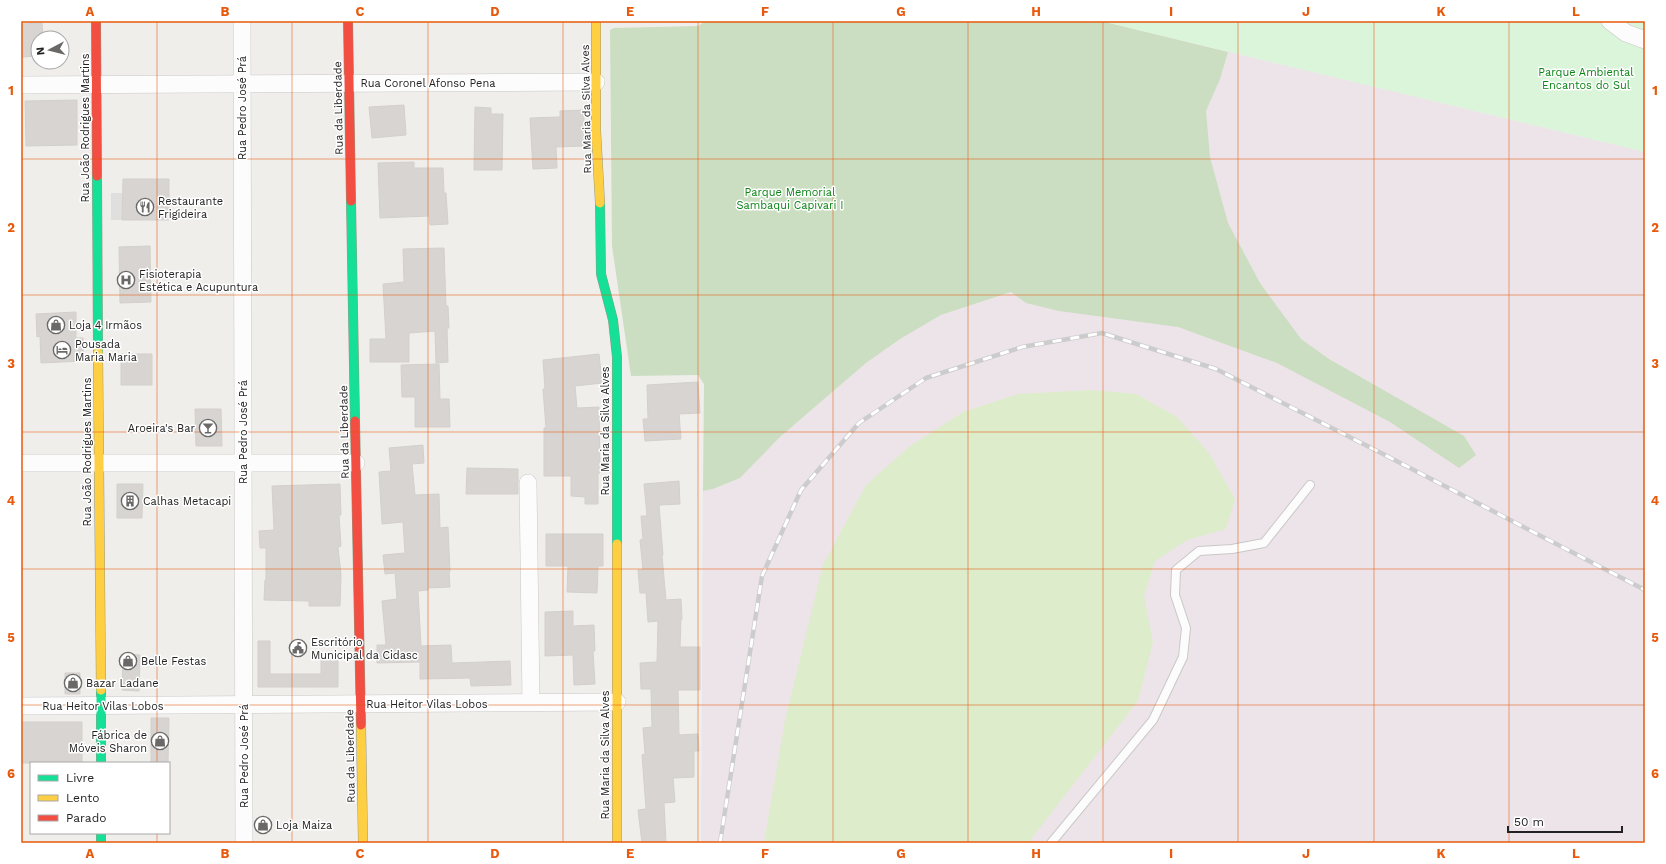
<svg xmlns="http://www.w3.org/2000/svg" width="1666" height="864" viewBox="0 0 1666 864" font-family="'Work Sans',sans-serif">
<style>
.industrial{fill:#ede4e9}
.grass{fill:#ddeccb}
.forest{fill:#cbdec1}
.park{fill:#daf5da}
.parking{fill:#e0dfde}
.building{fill:#d7d4d2;stroke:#d3d0cc}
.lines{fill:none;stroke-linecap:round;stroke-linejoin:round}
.lane-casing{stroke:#c9c8c7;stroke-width:10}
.street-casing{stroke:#c9c8c7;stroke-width:18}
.fast-casing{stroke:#999a82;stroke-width:10}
.slow-casing{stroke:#999a82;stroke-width:10}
.jam-casing{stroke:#999a82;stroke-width:10}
.lane{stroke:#fdfcfc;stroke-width:8}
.street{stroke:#fdfcfc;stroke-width:17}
.fast{stroke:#16e098;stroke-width:9}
.slow{stroke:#ffcf43;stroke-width:9}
.jam{stroke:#f24e42;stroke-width:9}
.rail-casing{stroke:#ccc;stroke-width:4.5}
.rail{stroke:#fff;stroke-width:3;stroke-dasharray:9;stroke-linecap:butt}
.grid{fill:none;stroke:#e8590c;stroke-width:1;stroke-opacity:0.55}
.labels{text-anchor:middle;stroke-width:3;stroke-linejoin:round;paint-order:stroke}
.park-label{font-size:11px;fill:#0c8416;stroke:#fff}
.street-label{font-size:11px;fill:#222;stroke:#fff}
.poi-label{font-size:11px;fill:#222;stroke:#fff;text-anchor:start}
.neatline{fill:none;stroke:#e8590c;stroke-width:1.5}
.grid-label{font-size:13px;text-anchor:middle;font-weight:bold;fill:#e8590c}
</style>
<rect width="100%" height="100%" fill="#f0eeeb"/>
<path class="industrial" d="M965,21h136l544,131v691h-944l2,-352 10,-2 27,-11 40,-41 86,-74 34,-24 41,-24 71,-23z"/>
<path class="grass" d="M1092,390l44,4 41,23 32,36 26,46 -9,30 -39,11 -32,21 -11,35 9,46 -15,59 -110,142h-264l21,-123 38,-155 43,-80 44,-39 53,-34 55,-18z"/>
<path class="forest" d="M706,21h395l127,31 -8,27 -14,32 4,46 18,66 32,60 41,56 28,20 135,77 12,19 -17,13 -69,-46 -113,-59 -99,-36 -119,-16 -33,-8 -15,-11 -70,23 -41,24 -34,24 -86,74 -40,41 -27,11 -10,2 1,-107 -6,-9 -67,1 -19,-130 -2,-216 4,-2 84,-2z"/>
<path class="park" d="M1101,21h544v131z"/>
<path class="parking" d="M111,193h11v27h-11z"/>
<path class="building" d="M42,23l1,15h-5v18l-17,1v-33z
M77,100v45l-51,1 -1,-45z
M404,105l2,30 -34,3 -3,-31z
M475,107l16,1v6h12l-1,56h-28z
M584,110v36l-28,1 1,21 -24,1 -3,-51 30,-1v-6z
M414,162v6h29l1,25h2l2,31 -18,1 -1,-9 -49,2 -2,-55z
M123,179h46v41h-47z
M150,246l1,56 -31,1 -1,-56z
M444,248l2,58h2l1,22h-2l1,34 -12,1 -1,-32 -26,2v29h-39v-23h16l-3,-55 21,-2 -1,-33z
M76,312v26h7l1,23 -43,2 -1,-27 -3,1 -1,-23z
M121,354h31v31h-31z
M599,354l3,29 -27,3 2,22 22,-1 1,66h-2v31h-13v-7l-14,-1v-20h-27v-48h2l-3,-39h2l-2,-29z
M439,364l1,35h9l1,28h-35v-30h-13l-1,-32z
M698,382l2,31 -21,1 2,25 -36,2 -2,-22h5l-1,-34z
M195,409h26l1,37h-26z
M423,445l1,18 -12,1 3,31 24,-1 1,34 8,-1 2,45h-1l1,15 -22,1v2l-10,1 3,55 30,-1 1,18 58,-2 1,24 -40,1 -1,-8 -50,1v-17l-43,1v-18h9l-4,-44 15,-2 -2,-26 -10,1 -2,-19 22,-2 -2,-31 -21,2 -3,-52 12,-1 -2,-23z
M467,468l51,1v25h-52z
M679,481l1,23 -21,1 4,50 -1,1 4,44 15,-1 1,20h-1l-1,28h20v43h-22l1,45 19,-1 1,17h-5v26l-21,1 2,24 -11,1 2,40h-24l-4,-33 8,-1 -4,-54 3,-1 -2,-26 9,-1 -1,-38h-10l-1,-26 17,-1 1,-41 -10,1 -2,-29h-6l-2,-23h5l-3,-30 3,-1 -2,-23h6l-3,-32z
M117,484h26l-1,34h-25z
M340,484l1,31h-2l2,31 -3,1 3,28 -1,31h-31v-5l-45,-1 1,-20h1v-32h-6l-1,-17 15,-1 -2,-44z
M546,534h57v32h-5l-1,27 -30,-1 1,-26h-22z
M573,611v15l21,-1 1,26h-2l2,33 -21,1 -1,-30 -28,1v-44z
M258,641h12v33h51v-17h17v30h-80z
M123,654l17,1 -1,36 -17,-1z
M65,673h15v21h-15z
M151,718h18l-1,45h-17z
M21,722h61v41h-61z"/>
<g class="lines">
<defs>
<path id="lane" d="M1051,843l102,-123 30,-63 3,-29 -11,-33 1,-25 23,-19 33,-2 32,-6 46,-58"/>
<path id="street" d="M242,21l2,822
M1610,21l16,12 19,7
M21,85l575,-3
M21,463h335
M528,483l3,220
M21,706l596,-4"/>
<path id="fast" d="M97,176l1,176
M351,201l4,220
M600,203l1,71 12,46 4,37v187
M101,690v73
M101,833v10"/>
<path id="slow" d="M596,21v110l4,72
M98,352l3,338
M617,544v299
M361,725l2,118"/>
<path id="jam" d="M96,21l1,155
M348,21l3,180
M355,421l6,304"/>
</defs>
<use href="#lane" class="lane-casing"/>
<use href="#street" class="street-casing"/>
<use href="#fast" class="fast-casing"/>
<use href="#slow" class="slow-casing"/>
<use href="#jam" class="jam-casing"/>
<use href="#lane" class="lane"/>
<use href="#street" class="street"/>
<use href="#fast" class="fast"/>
<use href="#slow" class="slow"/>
<use href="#jam" class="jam"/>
<defs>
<path id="rail" d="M720,843l42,-267 39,-86 58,-67 67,-45 96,-31 80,-14 114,36 167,85 262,136"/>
</defs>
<use href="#rail" class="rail-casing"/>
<use href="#rail" class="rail"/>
</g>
<path class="grid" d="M157,21v742M292,21v822M428,21v822M563,21v822M698,21v822M833,21v822M968,21v822M1103,21v822M1238,21v822M1374,21v822M1509,21v822M21,159h1624M21,295h1624M21,432h1624M21,569h1624M21,705h1624M157,833v10"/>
<defs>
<symbol id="restaurant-ring" viewBox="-11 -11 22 22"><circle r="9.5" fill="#fff" stroke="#6a6968" stroke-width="1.5"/><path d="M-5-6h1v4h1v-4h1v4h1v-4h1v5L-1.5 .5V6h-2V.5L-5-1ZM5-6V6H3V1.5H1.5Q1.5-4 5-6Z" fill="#6a6968"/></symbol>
<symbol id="hospital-ring" viewBox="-11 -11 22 22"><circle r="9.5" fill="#fff" stroke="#6a6968" stroke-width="1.5"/><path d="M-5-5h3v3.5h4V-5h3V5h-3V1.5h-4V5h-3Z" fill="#6a6968"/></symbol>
<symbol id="shop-ring" viewBox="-11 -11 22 22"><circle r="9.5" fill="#fff" stroke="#6a6968" stroke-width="1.5"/><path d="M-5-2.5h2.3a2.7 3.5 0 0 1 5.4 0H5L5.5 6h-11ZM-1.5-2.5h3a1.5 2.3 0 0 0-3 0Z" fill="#6a6968"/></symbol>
<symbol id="hotel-ring" viewBox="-11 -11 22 22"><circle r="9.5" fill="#fff" stroke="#6a6968" stroke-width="1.5"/><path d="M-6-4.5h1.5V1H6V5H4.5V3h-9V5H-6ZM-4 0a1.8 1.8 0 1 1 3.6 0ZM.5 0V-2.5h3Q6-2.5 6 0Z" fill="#6a6968"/></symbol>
<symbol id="bar-ring" viewBox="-11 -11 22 22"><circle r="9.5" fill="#fff" stroke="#6a6968" stroke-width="1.5"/><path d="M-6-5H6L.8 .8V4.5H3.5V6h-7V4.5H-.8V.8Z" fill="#6a6968"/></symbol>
<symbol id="building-ring" viewBox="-11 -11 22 22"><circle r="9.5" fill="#fff" stroke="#6a6968" stroke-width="1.5"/><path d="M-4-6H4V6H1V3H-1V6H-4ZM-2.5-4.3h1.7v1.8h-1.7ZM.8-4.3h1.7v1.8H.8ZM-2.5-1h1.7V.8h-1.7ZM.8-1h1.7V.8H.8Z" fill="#6a6968"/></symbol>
<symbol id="civic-ring" viewBox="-11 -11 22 22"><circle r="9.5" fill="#fff" stroke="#6a6968" stroke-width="1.5"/><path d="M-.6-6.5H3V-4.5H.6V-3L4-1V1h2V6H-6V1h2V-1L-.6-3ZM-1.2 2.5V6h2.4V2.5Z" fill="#6a6968"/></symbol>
</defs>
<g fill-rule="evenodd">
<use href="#restaurant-ring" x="135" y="197" width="20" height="20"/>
<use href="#hospital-ring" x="116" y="270" width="20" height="20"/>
<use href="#shop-ring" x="46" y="315" width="20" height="20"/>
<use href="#hotel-ring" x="52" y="340" width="20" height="20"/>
<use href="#bar-ring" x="198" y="418" width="20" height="20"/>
<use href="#building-ring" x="120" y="491" width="20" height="20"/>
<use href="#civic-ring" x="288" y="638" width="20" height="20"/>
<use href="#shop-ring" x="118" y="651" width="20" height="20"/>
<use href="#shop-ring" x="63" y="673" width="20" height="20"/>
<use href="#shop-ring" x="150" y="731" width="20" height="20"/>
<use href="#shop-ring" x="253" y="815" width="20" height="20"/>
</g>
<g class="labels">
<g class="park-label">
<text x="1586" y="76">Parque Ambiental<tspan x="1586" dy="13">Encantos do Sul</tspan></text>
<text x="790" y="196">Parque Memorial<tspan x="790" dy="13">Sambaqui Capivari I</tspan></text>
</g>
<g class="street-label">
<text x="428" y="87">Rua Coronel Afonso Pena</text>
<text transform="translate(242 108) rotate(-90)" y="4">Rua Pedro José Prá</text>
<text transform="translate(338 108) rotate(-91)" y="4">Rua da Liberdade</text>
<text transform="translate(586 109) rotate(-91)" y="4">Rua Maria da Silva Alves</text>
<text transform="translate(85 128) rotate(-90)" y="4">Rua João Rodrigues Martins</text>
<text transform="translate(605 431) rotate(-90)" y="4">Rua Maria da Silva Alves</text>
<text transform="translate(243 432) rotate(-90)" y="4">Rua Pedro José Prá</text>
<text transform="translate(344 432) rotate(-91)" y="4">Rua da Liberdade</text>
<text transform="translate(87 452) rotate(-90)" y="4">Rua João Rodrigues Martins</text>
<text x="427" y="708">Rua Heitor Vilas Lobos</text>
<text x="103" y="710">Rua Heitor Vilas Lobos</text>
<text transform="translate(605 755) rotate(-90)" y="4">Rua Maria da Silva Alves</text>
<text transform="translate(244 756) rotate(-90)" y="4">Rua Pedro José Prá</text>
<text transform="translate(350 756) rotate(-91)" y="4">Rua da Liberdade</text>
</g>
<g class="poi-label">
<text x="158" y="205">Restaurante<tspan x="158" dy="13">Frigideira</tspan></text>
<text x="139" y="278">Fisioterapia<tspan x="139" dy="13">Estética e Acupuntura</tspan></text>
<text x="69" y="329">Loja 4 Irmãos</text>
<text x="75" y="348">Pousada<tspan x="75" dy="13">Maria Maria</tspan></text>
<text x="195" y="432" text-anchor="end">Aroeira's Bar</text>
<text x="143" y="505">Calhas Metacapi</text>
<text x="311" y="646">Escritório<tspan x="311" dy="13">Municipal da Cidasc</tspan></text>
<text x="141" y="665">Belle Festas</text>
<text x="86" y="687">Bazar Ladane</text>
<text x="147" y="739" text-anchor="end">Fábrica de<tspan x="147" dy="13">Móveis Sharon</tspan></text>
<text x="276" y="829">Loja Maiza</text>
</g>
</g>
<rect width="1666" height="864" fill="none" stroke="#ffffff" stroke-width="44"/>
<rect x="30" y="762" width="140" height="72" fill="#ffffff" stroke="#a7a7a7"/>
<rect x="38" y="775" width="20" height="6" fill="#16e098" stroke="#a7a7a7"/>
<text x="66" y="782" font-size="12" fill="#222222">Livre</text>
<rect x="38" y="795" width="20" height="6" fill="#ffcf43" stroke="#a7a7a7"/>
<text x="66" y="802" font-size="12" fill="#222222">Lento</text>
<rect x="38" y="815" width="20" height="6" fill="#f24e42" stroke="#a7a7a7"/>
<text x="66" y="822" font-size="12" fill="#222222">Parado</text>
<g transform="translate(50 50) rotate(263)"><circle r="19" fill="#ffffff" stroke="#a7a7a7"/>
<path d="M0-3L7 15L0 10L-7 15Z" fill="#6a6968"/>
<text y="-6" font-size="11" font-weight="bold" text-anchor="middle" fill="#222222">N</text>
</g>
<path d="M1508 826v6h114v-6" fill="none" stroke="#222222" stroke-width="2"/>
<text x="1514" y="826" font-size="12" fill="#222222" stroke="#ffffff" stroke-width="3" paint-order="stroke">50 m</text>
<rect x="22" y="22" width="1622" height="820" class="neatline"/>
<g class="grid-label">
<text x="90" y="16">A</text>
<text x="225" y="16">B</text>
<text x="360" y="16">C</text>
<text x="495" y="16">D</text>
<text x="630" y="16">E</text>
<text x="765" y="16">F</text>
<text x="901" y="16">G</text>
<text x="1036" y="16">H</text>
<text x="1171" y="16">I</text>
<text x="1306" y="16">J</text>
<text x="1441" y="16">K</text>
<text x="1576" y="16">L</text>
<text x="11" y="95">1</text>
<text x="1655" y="95">1</text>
<text x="11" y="232">2</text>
<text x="1655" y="232">2</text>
<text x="11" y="368">3</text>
<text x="1655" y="368">3</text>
<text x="11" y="505">4</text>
<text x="1655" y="505">4</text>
<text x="11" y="642">5</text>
<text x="1655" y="642">5</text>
<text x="11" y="778">6</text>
<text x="1655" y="778">6</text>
<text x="90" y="858">A</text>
<text x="225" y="858">B</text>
<text x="360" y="858">C</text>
<text x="495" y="858">D</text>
<text x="630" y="858">E</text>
<text x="765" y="858">F</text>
<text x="901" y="858">G</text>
<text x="1036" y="858">H</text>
<text x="1171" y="858">I</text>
<text x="1306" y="858">J</text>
<text x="1441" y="858">K</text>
<text x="1576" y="858">L</text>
</g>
</svg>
